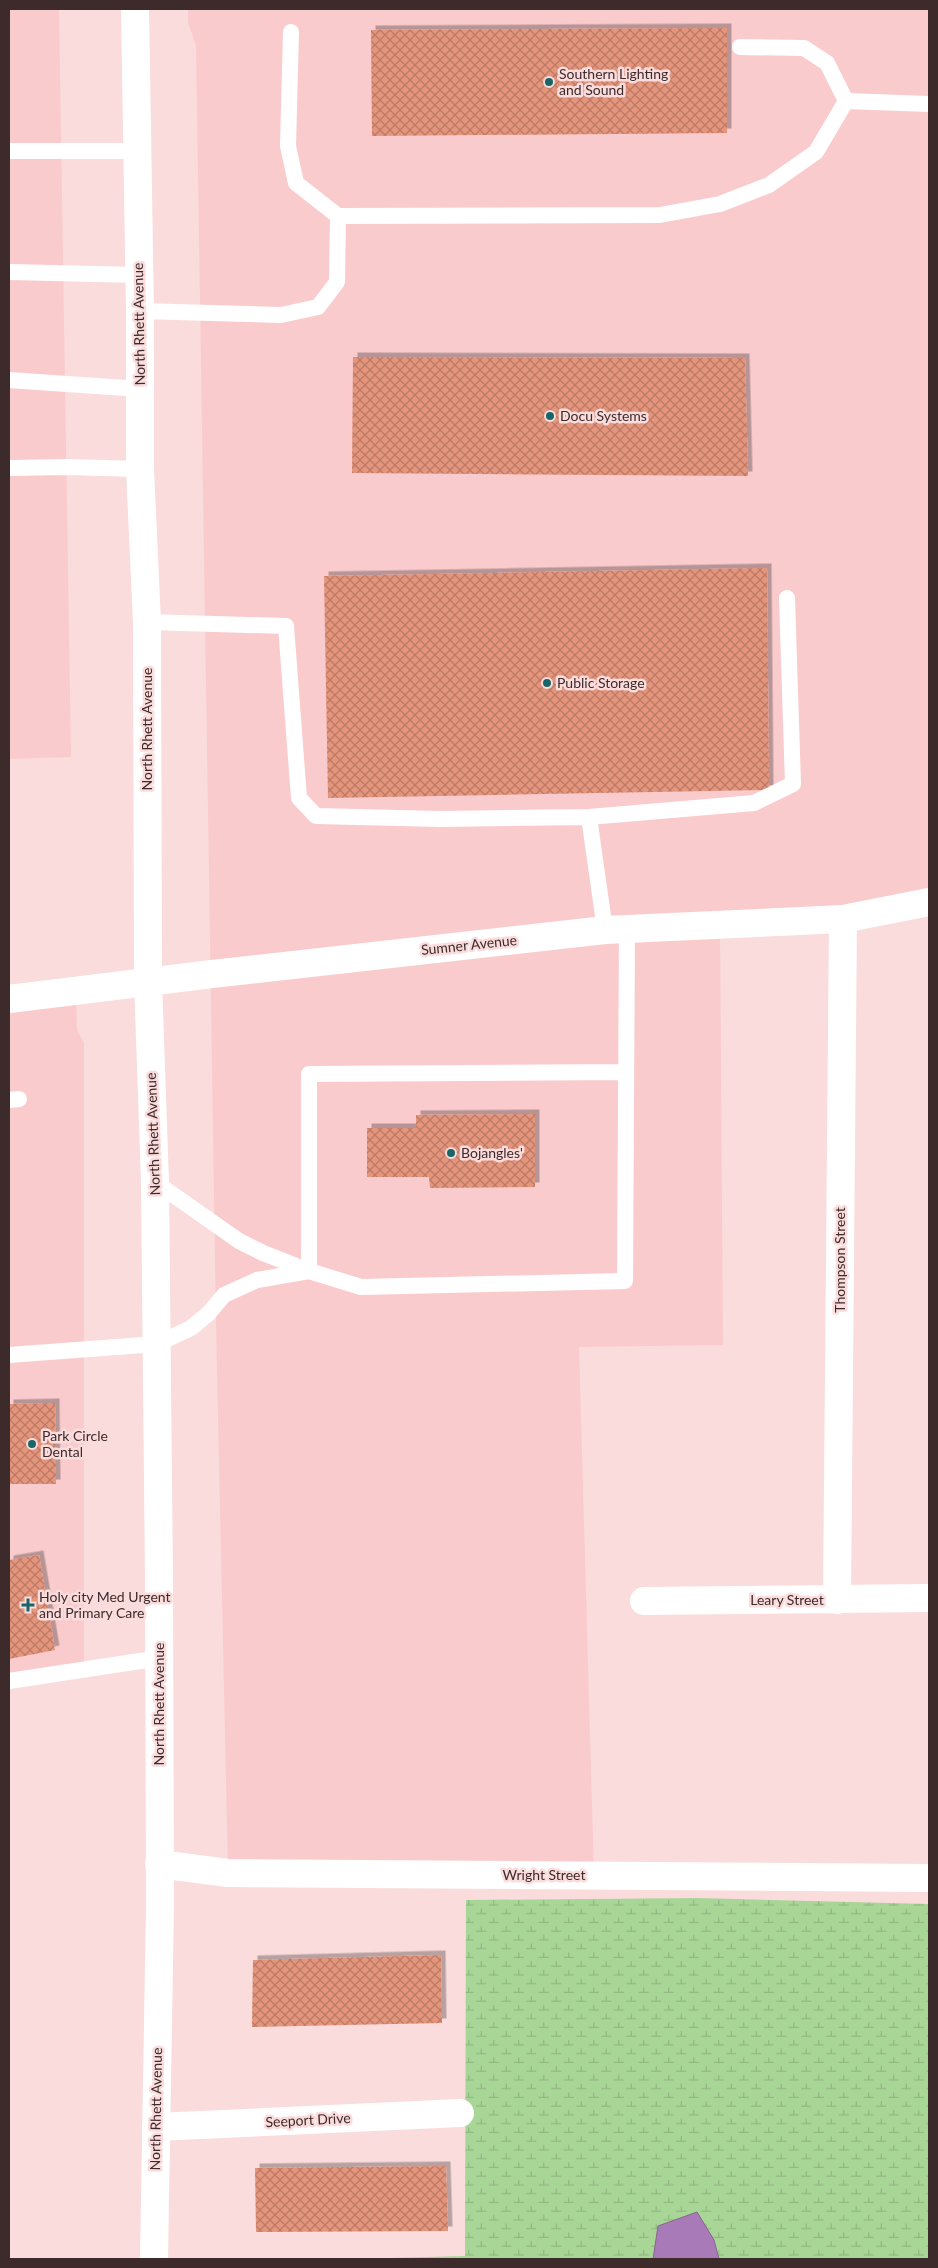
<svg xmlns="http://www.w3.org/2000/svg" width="938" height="2268" viewBox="0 0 938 2268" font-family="Lato,sans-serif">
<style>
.built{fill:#facbcc}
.wetland{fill:url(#wetland-marsh)}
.water{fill:#a97ab8;stroke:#89628e}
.building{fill:url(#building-cross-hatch);filter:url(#shadow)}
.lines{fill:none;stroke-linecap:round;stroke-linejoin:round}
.lane{stroke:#fff;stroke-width:16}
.street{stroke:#fff;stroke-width:28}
.secondary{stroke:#fff;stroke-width:28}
.poi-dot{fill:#186668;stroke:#fadcdc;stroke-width:2}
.labels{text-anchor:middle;stroke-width:5;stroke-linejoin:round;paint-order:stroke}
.poi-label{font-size:14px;fill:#3d2a2b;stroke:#fadcdc;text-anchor:start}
.street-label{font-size:14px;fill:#3d2a2b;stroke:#fadcdc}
</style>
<defs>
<pattern id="wetland-marsh" width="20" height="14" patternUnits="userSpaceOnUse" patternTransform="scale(1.25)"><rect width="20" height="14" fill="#a8d697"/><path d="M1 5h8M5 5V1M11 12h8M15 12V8" fill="none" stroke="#92b882"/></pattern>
<pattern id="building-cross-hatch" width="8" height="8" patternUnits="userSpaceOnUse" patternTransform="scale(1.25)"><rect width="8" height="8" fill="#e5957c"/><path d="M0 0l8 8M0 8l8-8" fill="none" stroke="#bb7a66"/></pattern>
<filter id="shadow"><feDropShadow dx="4.5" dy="-4.5" stdDeviation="0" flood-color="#0004"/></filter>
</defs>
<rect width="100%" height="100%" fill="#fadcdc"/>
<path class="built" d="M9,9h50l12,748 -62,2z
M188,9h741v893l-209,22 3,421 -144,2 15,529 -366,-3 -12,-549 -20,-1279 -8,-22z
M76,991l1,39 7,13v626l-75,12v-682z"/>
<path class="wetland" d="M698,1898l231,6v355h-210l-5,-19 -56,-14 -5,33h-302l114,-3 1,-356z"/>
<path class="water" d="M697,2212l17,28 5,19h-66l5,-33z"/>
<path class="building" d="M727,28v105l-355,3 -1,-106z
M353,357l392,1 3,118 -396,-3z
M767,568l2,222 -441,8 -4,-222z
M535,1114v73l-105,1 -1,-11h-62v-49h49v-13z
M55,1403l1,81h-47v-80z
M39,1555l16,95 -46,9v-99z
M441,1955l1,68 -190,4 1,-67z
M446,2166l2,65 -192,1 -1,-64z"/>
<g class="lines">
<path class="lane" d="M291,32l-3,114 8,37 42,33
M740,47l64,1 23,15 19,38
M9,151h127
M9,272l130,3
M140,311l141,4 37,-8 19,-25 1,-66 322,-1 60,-11 49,-19 47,-33 30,-51 83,3
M9,380l131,9
M9,468l57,-1 74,2
M147,622l139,4 13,172 17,18 124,3 149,-2 16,113
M589,817l165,-14 39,-19 -6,-186
M625,1072l-316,2v197l52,16 264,-6 2,-353
M9,1100l10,-1
M9,1355l148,-11 34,-16 18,-15 15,-18 33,-15 52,-9 -46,-18 -24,-12 -84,-59
M9,1681l151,-23"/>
<path class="street" d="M837,1600l6,-681
M644,1601l285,-3
M159,1864l69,9 701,5
M156,2127l304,-14"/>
<path class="secondary" d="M135,9l5,302v158l7,153 1,359 7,201 4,396 1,327 -6,354
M9,999l203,-25 393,-44 238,-11 86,-17"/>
</g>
<g class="poi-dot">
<circle cx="549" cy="82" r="5"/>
<circle cx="550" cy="416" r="5"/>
<circle cx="547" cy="683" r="5"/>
<circle cx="451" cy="1153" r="5"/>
<circle cx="32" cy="1444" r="5"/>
<path d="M25.5 1597.5h5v5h5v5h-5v5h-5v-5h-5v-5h5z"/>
</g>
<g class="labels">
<g class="poi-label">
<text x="559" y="79">Southern Lighting<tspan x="559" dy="16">and Sound</tspan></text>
<text x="560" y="421">Docu Systems</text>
<text x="557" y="688">Public Storage</text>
<text x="461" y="1158">Bojangles'</text>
<text x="42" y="1441">Park Circle<tspan x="42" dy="16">Dental</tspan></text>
<text x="39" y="1602">Holy city Med Urgent<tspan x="39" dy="16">and Primary Care</tspan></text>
</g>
<g class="street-label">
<text transform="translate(139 324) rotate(-91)" y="5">North Rhett Avenue</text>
<text transform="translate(147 729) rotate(-90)" y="5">North Rhett Avenue</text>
<text transform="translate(469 945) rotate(-6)" y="5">Sumner Avenue</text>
<text transform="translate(153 1134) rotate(-92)" y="5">North Rhett Avenue</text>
<text transform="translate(840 1260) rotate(-90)" y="5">Thompson Street</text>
<text x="787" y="1605">Leary Street</text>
<text transform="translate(159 1704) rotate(-90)" y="5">North Rhett Avenue</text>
<text x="544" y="1880">Wright Street</text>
<text transform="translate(156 2109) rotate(-89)" y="5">North Rhett Avenue</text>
<text transform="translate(308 2120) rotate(-3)" y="5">Seeport Drive</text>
</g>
</g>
<rect width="938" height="2268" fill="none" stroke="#3d2a2b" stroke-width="20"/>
</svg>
